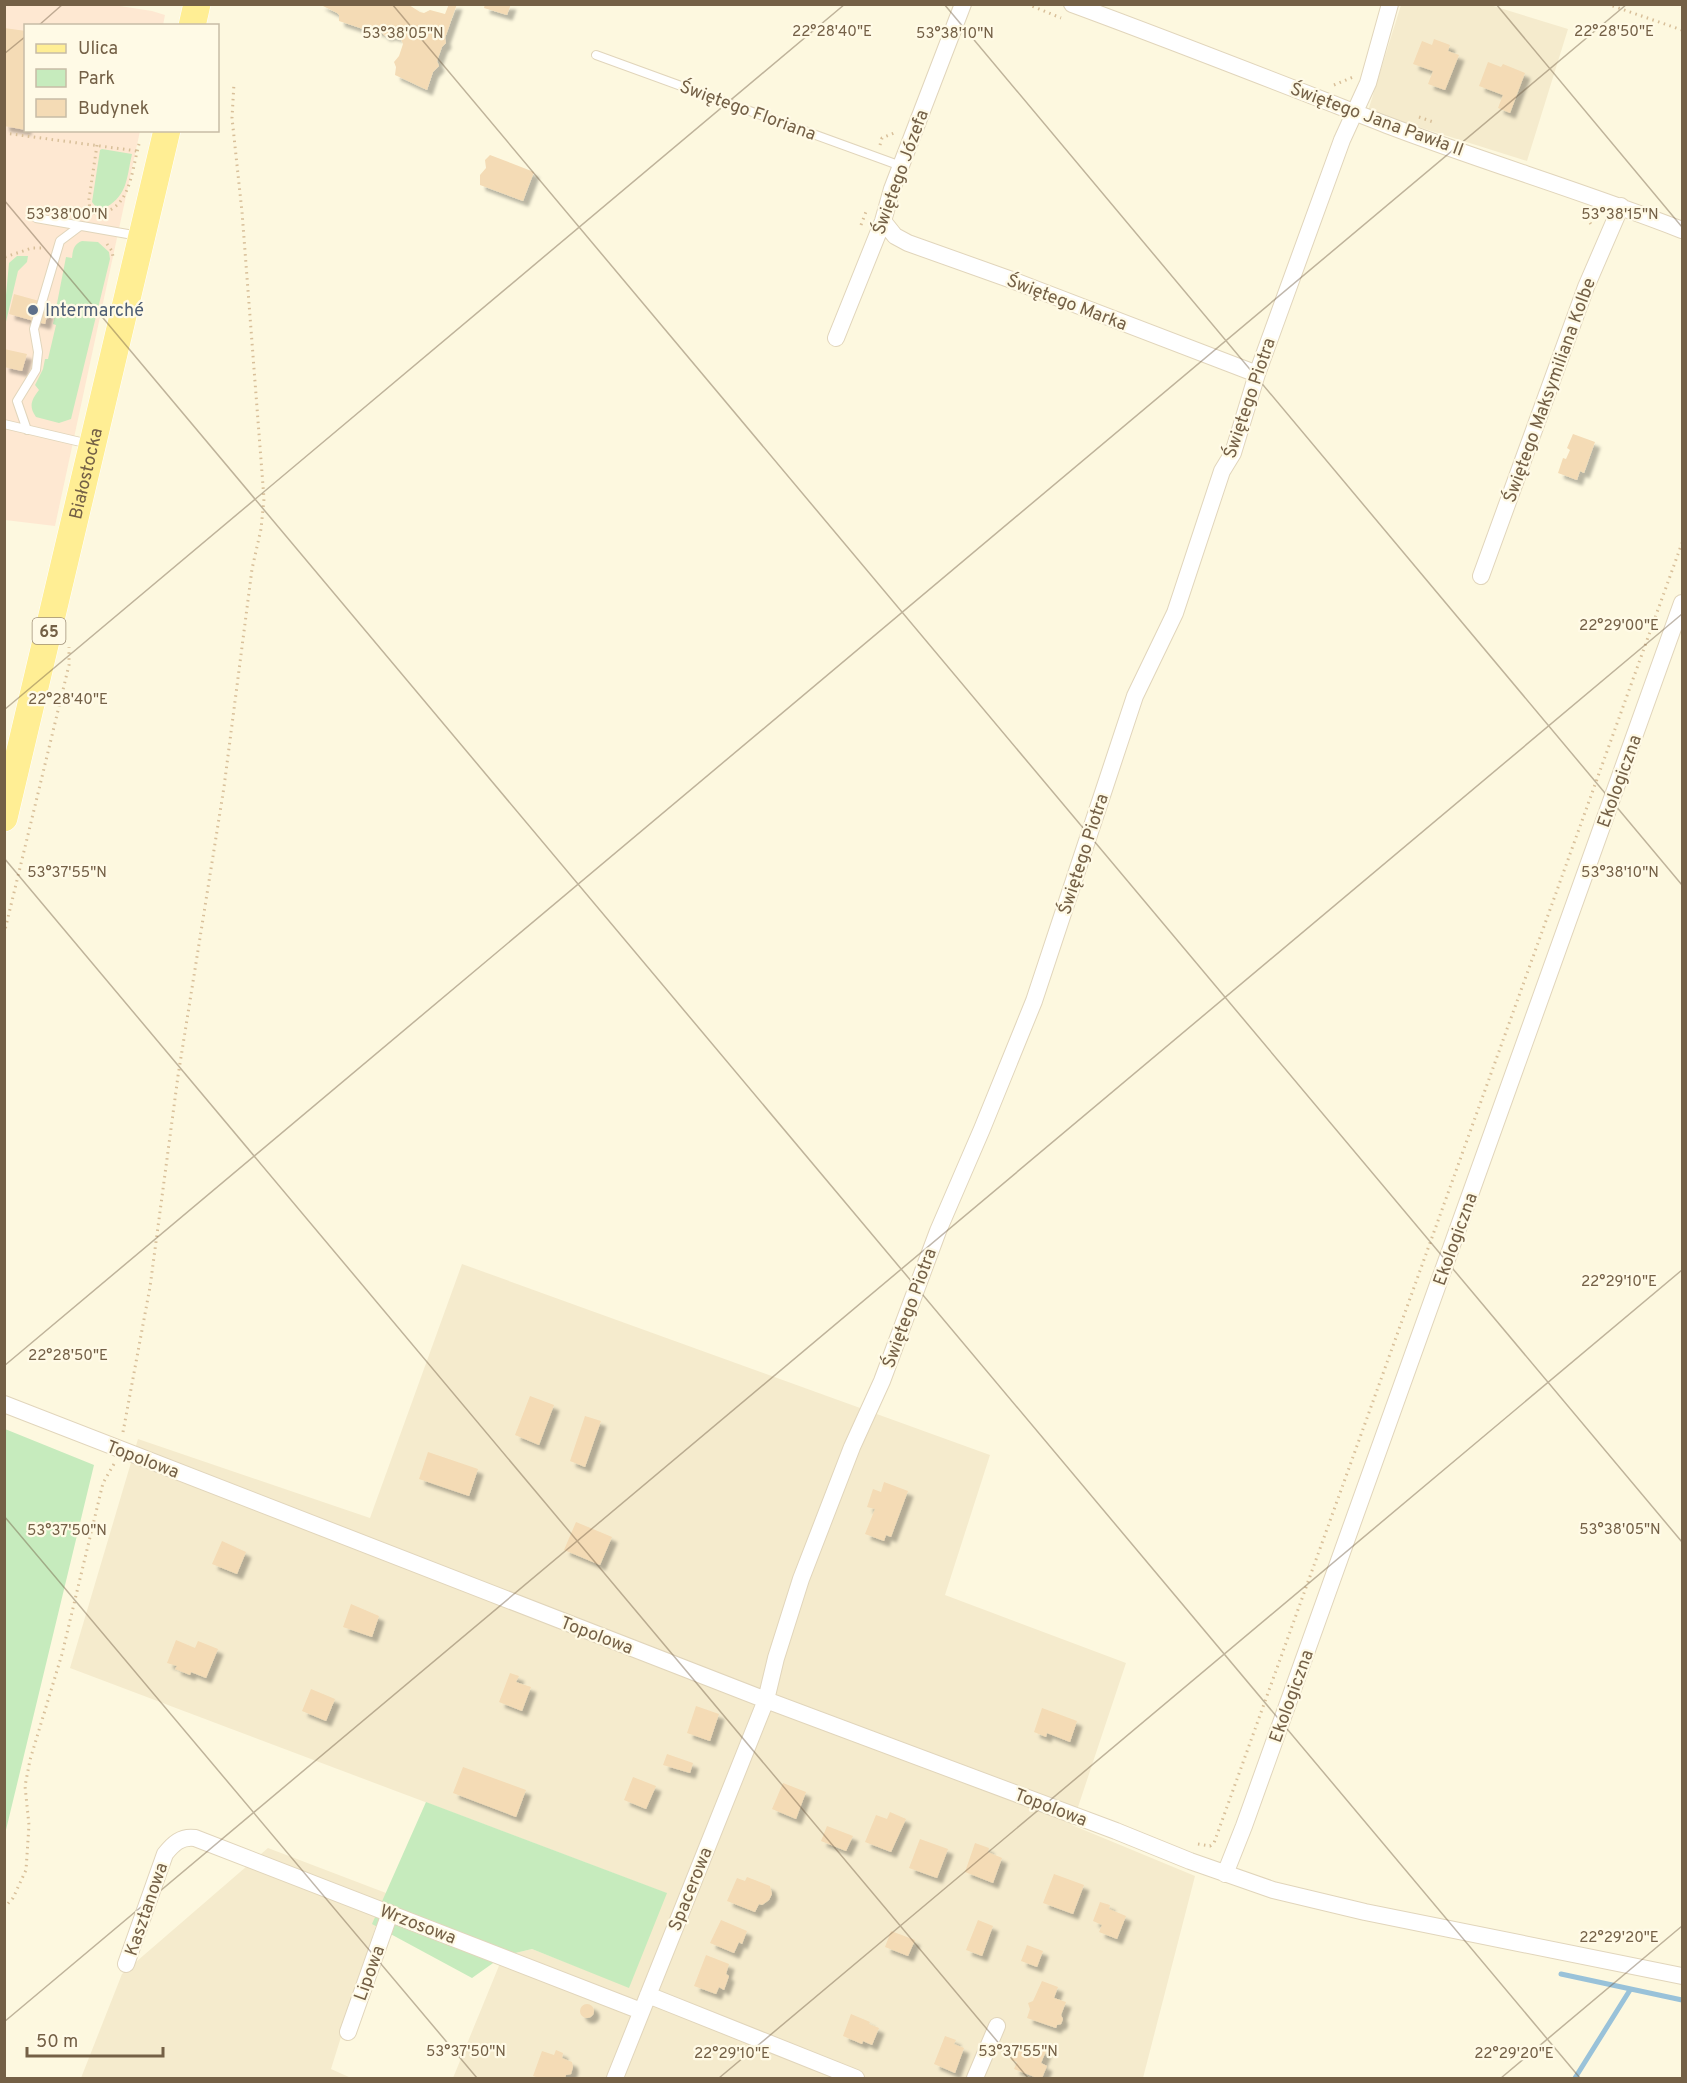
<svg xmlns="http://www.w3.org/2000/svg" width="1687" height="2083" viewBox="0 0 1687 2083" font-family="Overpass,sans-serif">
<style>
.residential{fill:#f5ebcd}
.commercial{fill:#fee8d2}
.green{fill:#c6ebbd}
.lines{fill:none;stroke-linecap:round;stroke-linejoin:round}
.stream{stroke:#99c2d9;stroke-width:5}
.building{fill:#f4dbb5;filter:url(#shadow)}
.service-casing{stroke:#e1d5bb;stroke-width:10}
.minor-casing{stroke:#e1d5bb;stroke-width:18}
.primary-casing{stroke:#fff;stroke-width:28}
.path{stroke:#d8bf99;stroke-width:3;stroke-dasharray:1.5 4.5;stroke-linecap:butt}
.service{stroke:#fff;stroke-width:8}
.minor{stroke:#fff;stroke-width:16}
.primary{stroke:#ffee94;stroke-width:27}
.ticks{fill:none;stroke:#746046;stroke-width:1.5;stroke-opacity:0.45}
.service-dot{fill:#5c6f8a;stroke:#fffae6;stroke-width:2}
.labels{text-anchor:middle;stroke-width:4.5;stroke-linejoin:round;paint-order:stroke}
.shield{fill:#fffae6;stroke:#9e8e76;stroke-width:1.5}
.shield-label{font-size:16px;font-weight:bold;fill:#746046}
.street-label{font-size:18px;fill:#746046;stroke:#fffae6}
.service-label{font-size:18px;fill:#4e5e75;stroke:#fffae6;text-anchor:start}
.ticks-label{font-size:15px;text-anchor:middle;fill:#746046;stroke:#fffae6;stroke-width:4.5;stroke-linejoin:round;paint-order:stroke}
</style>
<defs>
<filter id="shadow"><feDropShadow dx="5.5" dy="5.5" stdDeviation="1.5" flood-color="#0004"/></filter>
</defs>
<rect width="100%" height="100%" fill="#fdf8df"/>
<path class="residential" d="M1401,5h89l78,24 -41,132 -159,-50z
M462,1264l528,191 -45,140 181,68 -54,162 123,51 -52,202h-690l50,-122 29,-7 97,38 37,-94 -596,-225 68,-229 232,79z
M268,1848l118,45 -55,176 20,9h-270l41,-104z"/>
<path class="commercial" d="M107,4l45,7 13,4 -2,10 -137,1v104l114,1 -85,395 -50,-6v-515z"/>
<path class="green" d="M102,149l30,5c-6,26 -4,43 -31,56l-5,-3 -4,-5 8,-52z
M82,241l16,1 11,10 1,7 -39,160 -12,4 -23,-6c-8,-11 -4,-18 3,-27l-4,-5 8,-16 2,-10h3l8,-34 -3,-1 13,-67 6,1c1,-9 2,-14 10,-17z
M17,256h11l-1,6 -9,9 -13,55v-20l4,-43z
M5,1429l89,36 -89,369z
M426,1802l241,91 -38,95 -97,-39 -29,7 -31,22 -100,-54z"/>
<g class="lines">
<path class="stream" d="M1561,1974l121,26
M1575,2078l55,-88"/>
</g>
<path class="building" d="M319,4h78l8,2 4,-1 11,7 4,1 6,-3 15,4 4,-10h8l-12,34 1,5 -4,4 -5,14 2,5 -6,6 -6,18 -32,-15 1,-8 -2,-5 5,-6 4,-12 -3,-7 -10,-2 -5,1 -4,-4 -15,-5v3l-27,-9v-6l-2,-2z
M485,4h26l-4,11 -23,-7z
M4,28l22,3v99l-22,-4z
M1434,39l16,6 -2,6 11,4 -14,35 -17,-6 5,-13 -20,-7 9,-23 10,4z
M1488,62l13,5 2,-3 22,9 -15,40 -12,-5 5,-13 -24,-9z
M490,155l44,17 -11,29 -43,-16v-10l6,-7 -1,-8z
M14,294l36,10 -5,20 -36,-10z
M4,349l23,5 -5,17 -18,-4z
M1573,434l22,8 -11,31 -4,-2 -3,9 -19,-7 5,-15 3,1 4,-9 -3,-2z
M530,1396l24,9 -15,40 -24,-10z
M585,1416l16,5 -16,46 -15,-6z
M428,1452l50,17 -9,27 -50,-17z
M884,1482l24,9 -17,46 -5,-2 -2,6 -19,-7 10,-25 -8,-2 6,-18 8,3z
M576,1522l36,15 -12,28 -36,-15z
M222,1541l24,11 -9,22 -25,-10z
M351,1604l28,12 -7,21 -29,-10z
M176,1640l19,8 3,-7 20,8 -12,29 -15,-6 -1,3 -15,-6 2,-3 -10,-3z
M510,1673l9,3 -3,6 15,5 -9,24 -23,-9z
M311,1689l24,10 -9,22 -24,-10z
M696,1706l23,8 -9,27 -23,-8z
M1042,1708l35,13 -7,21 -23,-9 -1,4 -12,-5z
M667,1754l26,9 -3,10 -27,-8z
M463,1767l63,23 -10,27 -63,-24z
M633,1777l23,9 -10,23 -22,-9z
M783,1783l23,9 -10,27 -24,-10z
M890,1812l16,7 -15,33 -26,-10 11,-27 11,4z
M827,1826l26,10 -7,15 -25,-10z
M920,1839l28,10 -11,29 -28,-10z
M975,1843l14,5 -1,4 14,6 -9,25 -28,-11z
M1054,1874l30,11 -11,29 -30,-11z
M747,1877l23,9 2,8 -3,6 -7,5 -3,-1 -4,8 -28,-11 10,-23 8,3z
M1100,1902l10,3 -1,4 17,7 -9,23 -18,-7 3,-7 -9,-4z
M721,1920l26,11 -5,13 -3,-2 -5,11 -24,-10z
M978,1920l15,6 -11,30 -16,-6z
M891,1931l24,9 -7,16 -23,-9z
M1027,1945l16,6 -6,16 -16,-6z
M706,1955l23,9 -3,10 3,2 -5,14 -5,-3 -3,7 -22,-8z
M1042,1981l16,6 -4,11 12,4 -5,13 2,4 -2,5 -4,1 -1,3 -29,-10 3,-9 -2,-6 5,-2z
M580 2011a7 7 0 1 1 14 0a7 7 0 1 1-14 0Z
M851,2014l19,8 -1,2 10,4 -7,17 -9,-4 -1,3 -19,-8z
M945,2036l11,4 -2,4 10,4 -9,25 -21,-9z
M1025,2043l21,8 -5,12 6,3 -5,12h-5l-23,-9 3,-7 -6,-2 5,-12 6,3z
M556,2050l7,3 -1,5 10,4 1,5 -2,7 -5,1 -1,3h-26l-6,-2 9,-25 12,4z"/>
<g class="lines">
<defs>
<path id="service" d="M596,55l305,111
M36,218l103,18
M4,424l85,20
M27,430l-10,-29 19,-31 2,-18 -4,-23 26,-88 20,-15"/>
<path id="minor" d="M1072,4c106,39 210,80 315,121 97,37 198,67 295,105
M883,221l12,15 13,7 101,36 248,95
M836,338l47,-117 9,-32 71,-185
M1481,576l105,-289 35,-81
M4,1404l762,296 350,131 74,30 83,29 92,22 317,64
M1225,1874l19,-48 438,-1223
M126,1964l39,-110c8,-10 16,-18 30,-16l446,173
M648,1995l208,83
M348,2032l42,-119
M615,2078l151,-378 10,-42 25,-79 51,-132 30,-66 56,-150 44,-102 52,-128 101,-305 40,-83 47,-142 11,-18 24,-79 85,-234 26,-57 22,-79
M975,2078l22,-52"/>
<g id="primary">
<path d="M192,26l5,-22"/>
<path id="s1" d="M4,818l163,-688"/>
</g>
</defs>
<use href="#service" class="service-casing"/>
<use href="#minor" class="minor-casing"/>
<use href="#primary" class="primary-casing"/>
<path class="path" d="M1027,4l34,14
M1607,4l75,26
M1334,85l19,-8
M1419,117l17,6
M4,133l133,18
M97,145l-8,54 1,14c40,4 41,-40 49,-69
M880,145l2,-7 12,-5
M1583,213l10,14
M861,225l6,-16
M107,244l5,7 1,6
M5,257l27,-9h12
M4,934l65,-269v-18
M123,1432l27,-145 28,-211 46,-289 28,-218 9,-40 3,-30 -22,-287 -10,-94 2,-35
M1198,1844l12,2 4,-3 468,-1300
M4,1908l9,-10 13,-28 3,-45 -4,-39 5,-26 32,-106 41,-171 11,-19"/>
<use href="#service" class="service"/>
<use href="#minor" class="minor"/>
<use href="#primary" class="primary"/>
</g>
<path class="ticks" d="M392,4l1290,1538M944,4l738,881M1496,4l186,223M38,26l25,-22M4,54l22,-18M4,200l1576,1878M4,710l841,-706M4,858l1024,1220M4,1366l1623,-1362M4,1516l473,562M4,2022l1678,-1408M719,2078l963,-808M1501,2078l181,-152"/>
<circle class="service-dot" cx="33" cy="310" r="6"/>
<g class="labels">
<rect class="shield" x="32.5" y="618" width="33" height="26" rx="4.5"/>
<g class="shield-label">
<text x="49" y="637">65</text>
</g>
<g class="street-label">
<text transform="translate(748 110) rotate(20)" y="6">Świętego Floriana</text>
<text transform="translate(1377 119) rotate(20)" y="6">Świętego Jana Pawła II</text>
<text transform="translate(900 172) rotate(-70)" y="6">Świętego Józefa</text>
<text transform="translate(1067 302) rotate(21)" y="6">Świętego Marka</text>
<text transform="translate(1549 390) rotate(-70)" y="6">Świętego Maksymiliana Kolbe</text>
<text transform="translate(1249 398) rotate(-71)" y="6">Świętego Piotra</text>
<text dy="6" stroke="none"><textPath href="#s1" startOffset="354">Białostocka</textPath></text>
<text transform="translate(1619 781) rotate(-70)" y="6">Ekologiczna</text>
<text transform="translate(1083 854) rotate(-72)" y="6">Świętego Piotra</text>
<text transform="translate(1455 1239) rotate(-70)" y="6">Ekologiczna</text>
<text transform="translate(909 1308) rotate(-70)" y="6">Świętego Piotra</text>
<text transform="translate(143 1459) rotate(21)" y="6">Topolowa</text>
<text transform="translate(597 1635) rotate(21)" y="6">Topolowa</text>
<text transform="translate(1291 1696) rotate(-70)" y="6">Ekologiczna</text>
<text transform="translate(1051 1807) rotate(21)" y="6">Topolowa</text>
<text transform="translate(690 1889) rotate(-68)" y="6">Spacerowa</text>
<text transform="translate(146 1909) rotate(-71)" y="6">Kasztanowa</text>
<text transform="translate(418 1924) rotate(21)" y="6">Wrzosowa</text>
<text transform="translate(369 1973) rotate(-70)" y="6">Lipowa</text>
</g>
<g class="service-label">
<text x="45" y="316">Intermarché</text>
</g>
</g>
<g class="ticks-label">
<text x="832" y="36">22°28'40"E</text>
<text x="1614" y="36">22°28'50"E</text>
<text x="403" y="38">53°38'05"N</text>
<text x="955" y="38">53°38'10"N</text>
<text x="1620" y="219">53°38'15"N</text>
<text x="67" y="219">53°38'00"N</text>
<text x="1619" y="630">22°29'00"E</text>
<text x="68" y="704">22°28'40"E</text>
<text x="1620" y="877">53°38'10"N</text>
<text x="67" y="877">53°37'55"N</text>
<text x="1619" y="1286">22°29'10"E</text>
<text x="68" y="1360">22°28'50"E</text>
<text x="1620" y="1534">53°38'05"N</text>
<text x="67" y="1535">53°37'50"N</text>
<text x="1619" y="1942">22°29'20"E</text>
<text x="466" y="2056">53°37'50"N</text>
<text x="1018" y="2056">53°37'55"N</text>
<text x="732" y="2058">22°29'10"E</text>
<text x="1514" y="2058">22°29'20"E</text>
</g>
<rect width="1687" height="2083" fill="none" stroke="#746046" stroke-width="12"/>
<rect x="24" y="24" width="195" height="108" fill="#fffae6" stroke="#c7bca6" stroke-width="1.5"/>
<rect x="36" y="44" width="30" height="9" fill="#ffee94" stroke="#c7bca6" stroke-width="1.5"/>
<text x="78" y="54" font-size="18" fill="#746046">Ulica</text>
<rect x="36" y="69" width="30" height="18" fill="#c6ebbd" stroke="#c7bca6" stroke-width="1.5"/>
<text x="78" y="84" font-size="18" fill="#746046">Park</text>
<rect x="36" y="99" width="30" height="18" fill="#f4dbb5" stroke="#c7bca6" stroke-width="1.5"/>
<text x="78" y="114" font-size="18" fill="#746046">Budynek</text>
<path d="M27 2047v9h136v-9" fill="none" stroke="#746046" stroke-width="3"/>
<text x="36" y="2047" font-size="18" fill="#746046" stroke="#fffae6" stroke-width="4.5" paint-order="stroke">50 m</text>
</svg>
